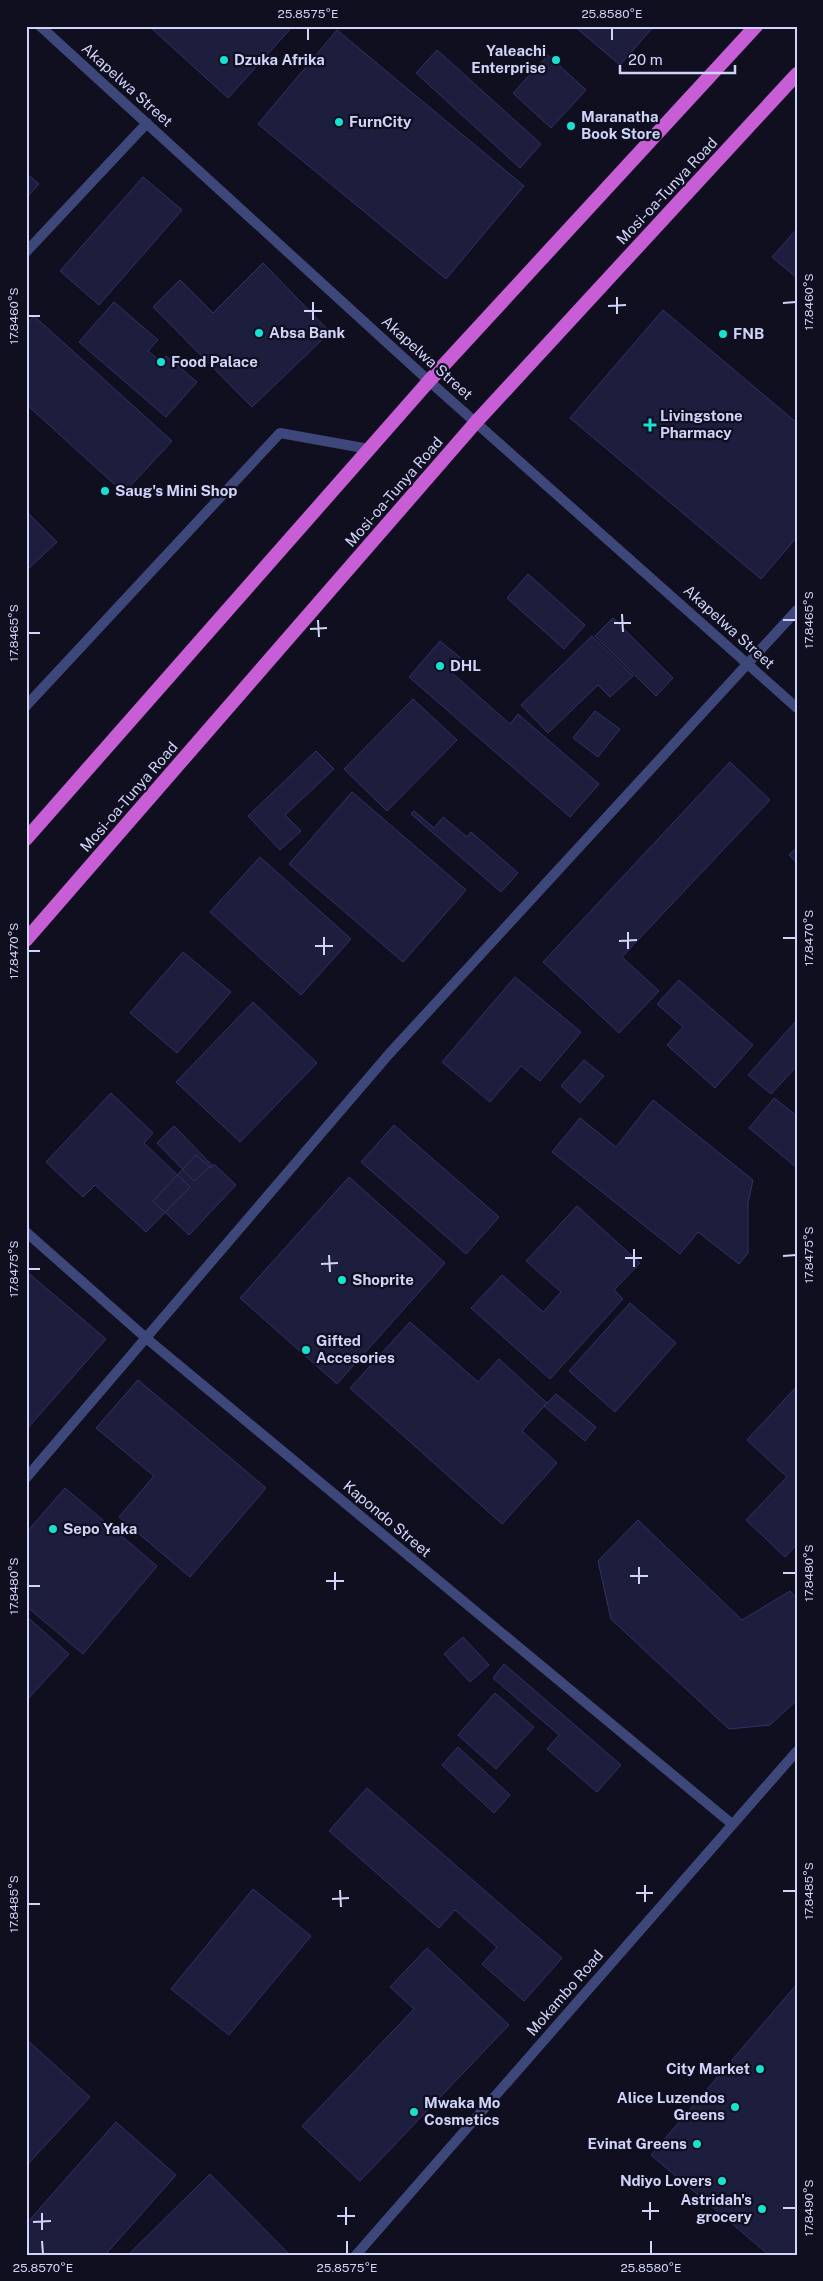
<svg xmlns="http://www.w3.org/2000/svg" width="823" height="2281" viewBox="0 0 823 2281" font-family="'Public Sans',sans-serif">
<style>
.building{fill:#1d1d3e;stroke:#323168}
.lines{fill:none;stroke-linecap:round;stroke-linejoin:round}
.service{stroke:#3e4779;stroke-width:10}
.minor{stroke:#3e4779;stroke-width:10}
.trunk{stroke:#c85ed6;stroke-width:14}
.ticks{fill:none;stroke:#d1d4fa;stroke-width:2}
.poi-dot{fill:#17e1d0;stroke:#0f0f1f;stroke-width:2}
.labels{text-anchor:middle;stroke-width:4.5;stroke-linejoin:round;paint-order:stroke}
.poi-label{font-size:15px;font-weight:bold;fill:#d1d4fa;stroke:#0f0f1f;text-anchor:start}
.street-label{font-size:15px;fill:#d1d4fa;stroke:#0f0f1f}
.neatline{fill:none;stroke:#d1d4fa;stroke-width:2}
.ticks-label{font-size:12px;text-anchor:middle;fill:#d1d4fa}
</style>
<rect width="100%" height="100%" fill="#0f0f1f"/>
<path class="building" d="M149,26h144l-65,72z
M574,26h80l-34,39z
M337,30l187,156 -78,93 -188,-155z
M437,50l104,94 -21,24 -104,-95z
M548,55l38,35 -35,38 -38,-35z
M26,173l13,11 -13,14z
M143,177l39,33 -83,95 -39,-34z
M797,229v49l-25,-21z
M263,263l67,69 -78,75 -99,-100 27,-27 33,33z
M114,302l44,38 -10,11 13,11 5,-6 31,26 -31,35 -87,-75z
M663,310l134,113v114l-36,42 -191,-161z
M34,316l138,125 -48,52 -98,-89v-79z
M26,511l31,31 -31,29z
M528,574l57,51 -21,24 -57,-51z
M613,618l60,60 -17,18 -61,-60z
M592,636l41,40 -23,21 -12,-12 -50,48 -27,-28z
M440,641l23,19 -12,12 59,52 8,-10 81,70 -29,33 -161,-140z
M413,699l44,41 -70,71 -43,-42z
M595,711l25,18 -22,28 -25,-19z
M316,751l18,18 -49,46 16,16 -21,19 -32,-34z
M730,762l40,38 -148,157 37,34 -40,42 -76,-71z
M352,792l114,98 -63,72 -114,-98z
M414,811l20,17 9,-11 24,20 4,-5 47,41 -17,19 -90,-78z
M797,847v16l-8,-8z
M260,857l91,82 -50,56 -91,-83z
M183,952l48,40 -54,61 -47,-40z
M515,977l66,55 -41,49 -19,-15 -31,36 -48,-40z
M679,980l74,65 -38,43 -48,-43 16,-18 -26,-23z
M253,1002l64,61 -77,79 -64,-60z
M797,1020v46l-26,28 -23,-19z
M584,1060l20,16 -24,27 -19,-17z
M111,1093l42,40 -9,10 46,44 -44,45 -51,-47 -12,12 -37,-35z
M774,1098l23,18v52l-48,-40z
M653,1100l100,80 -5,23v50l-9,11 -41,-32 -18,22 -128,-102 28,-34 36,29z
M394,1125l105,92 -33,37 -105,-92z
M174,1126l38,39 -18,16 -37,-38z
M196,1155l15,13 3,-4 22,21 -47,50 -36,-34z
M349,1177l96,86 -108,121 -97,-86z
M577,1206l63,57 -26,27 9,9 -73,80 -79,-71 31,-33 41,37 18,-20 -35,-31z
M26,1271l80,68 -80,91z
M630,1303l46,40 -61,69 -46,-41z
M410,1322l68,60 21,-23 48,44 -25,28 35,32 -55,61 -152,-136z
M138,1380l128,108 -76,89 -71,-60 35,-41 -58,-48z
M797,1386v158l-12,13 -39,-37 41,-43 -40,-37z
M556,1394l40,33 -11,14 -41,-35z
M65,1488l92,78 -74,88 -57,-48v-73z
M638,1520l104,100 48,-29 7,7v102l-27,25 -41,4 -118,-110 -13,-58z
M26,1616l43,38 -43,47z
M463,1637l26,28 -19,17 -26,-28z
M504,1664l117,101 -24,27 -50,-43 12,-14 -66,-57z
M495,1693l39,34 -38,42 -38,-34z
M458,1747l52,48 -16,18 -52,-48z
M367,1788l195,170 -38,43 -42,-37 15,-17 -42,-37 -16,18 -110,-97z
M253,1889l58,47 -82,99 -58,-46z
M427,1948l82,77 -149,156 -58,-55 112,-117 -24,-22z
M797,1984v271h-28l-118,-100z
M26,2039l64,58 -64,69z
M116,2122l60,53 -71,80h-79v-31z
M210,2174l80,81h-162z"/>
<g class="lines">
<path class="service" d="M26,706l254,-273 89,16
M26,1232l120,106 586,486
M26,1478l363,-424 408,-444"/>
<path class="minor" d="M40,26l389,355 368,327
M26,252l121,-129
M356,2255l441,-504"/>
<path class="trunk" d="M26,839l403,-458 327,-355
M26,940l450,-518 321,-348"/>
</g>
<path class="ticks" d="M308,28v12M612,28v12M617,297v17M313,302v18M783,303l13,-1M608,306l18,-1M304,311h18M28,316h12M622,614l1,18M318,620l1,17M783,620h13M614,623h17M310,629l17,-1M28,633h12M628,932v17M324,937v18M783,938h13M619,941l18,-1M315,946h18M28,951h12M634,1249v18M329,1255l1,17M783,1256l13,-1M625,1258h17M321,1264l17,-1M28,1269h12M639,1567v17M335,1572v18M783,1573h13M630,1576h18M326,1581h18M28,1586h12M645,1885v17M340,1890l1,17M783,1891h13M636,1893h17M332,1899l17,-1M28,1904h12M650,2202v18M346,2207v18M783,2208h13M642,2211h17M42,2213v17M337,2216h18M33,2222l18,-1M42,2241l1,13M347,2241v13M651,2241v13"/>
<g class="poi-dot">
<circle cx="224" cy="60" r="5"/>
<circle cx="556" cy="60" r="5"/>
<circle cx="339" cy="122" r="5"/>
<circle cx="571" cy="126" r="5"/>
<circle cx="259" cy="333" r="5"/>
<circle cx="723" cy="334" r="5"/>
<circle cx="161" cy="362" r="5"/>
<path d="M647.5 417.5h5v5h5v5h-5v5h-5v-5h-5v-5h5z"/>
<circle cx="105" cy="491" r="5"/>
<circle cx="440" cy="666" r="5"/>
<circle cx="342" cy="1280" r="5"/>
<circle cx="306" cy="1350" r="5"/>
<circle cx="53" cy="1529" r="5"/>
<circle cx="760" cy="2069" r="5"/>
<circle cx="735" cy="2107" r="5"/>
<circle cx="414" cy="2112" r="5"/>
<circle cx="697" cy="2144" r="5"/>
<circle cx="722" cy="2181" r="5"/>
<circle cx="762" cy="2209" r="5"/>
</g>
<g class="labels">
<g class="poi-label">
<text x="546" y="56" text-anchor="end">Yaleachi<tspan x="546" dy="17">Enterprise</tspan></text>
<text x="234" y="65">Dzuka Afrika</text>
<text x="581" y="122">Maranatha<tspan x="581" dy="17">Book Store</tspan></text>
<text x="349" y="127">FurnCity</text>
<text x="269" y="338">Absa Bank</text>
<text x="733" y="339">FNB</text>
<text x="171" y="367">Food Palace</text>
<text x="660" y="421">Livingstone<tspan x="660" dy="17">Pharmacy</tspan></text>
<text x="115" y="496">Saug's Mini Shop</text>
<text x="450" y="671">DHL</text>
<text x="352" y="1285">Shoprite</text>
<text x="316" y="1346">Gifted<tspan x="316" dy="17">Accesories</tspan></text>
<text x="63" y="1534">Sepo Yaka</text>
<text x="750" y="2074" text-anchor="end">City Market</text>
<text x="725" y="2103" text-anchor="end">Alice Luzendos<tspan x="725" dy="17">Greens</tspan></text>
<text x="424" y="2108">Mwaka Mo<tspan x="424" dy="17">Cosmetics</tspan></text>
<text x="687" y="2149" text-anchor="end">Evinat Greens</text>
<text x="712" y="2186" text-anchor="end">Ndiyo Lovers</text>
<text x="752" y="2205" text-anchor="end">Astridah's<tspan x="752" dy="17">grocery</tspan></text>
</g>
<g class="street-label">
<text transform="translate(127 85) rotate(42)" y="5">Akapelwa Street</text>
<text transform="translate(667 191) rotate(-47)" y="5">Mosi-oa-Tunya Road</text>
<text transform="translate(427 358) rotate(42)" y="5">Akapelwa Street</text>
<text transform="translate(394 492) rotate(-49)" y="5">Mosi-oa-Tunya Road</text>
<text transform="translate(729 627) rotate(42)" y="5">Akapelwa Street</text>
<text transform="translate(129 797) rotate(-49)" y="5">Mosi-oa-Tunya Road</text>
<text transform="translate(387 1519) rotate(40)" y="5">Kapondo Street</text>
<text transform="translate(565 1993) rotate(-49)" y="5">Mokambo Road</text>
</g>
</g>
<rect width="823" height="2281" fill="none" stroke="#0f0f1f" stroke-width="55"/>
<path d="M620 65v8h115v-8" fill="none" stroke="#d1d4fa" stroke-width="2.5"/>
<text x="628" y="65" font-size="15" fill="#d1d4fa" stroke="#0f0f1f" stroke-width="4" paint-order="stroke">20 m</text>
<rect x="28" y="28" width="768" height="2226" class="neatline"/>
<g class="ticks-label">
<text x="308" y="18">25.8575°E</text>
<text x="612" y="18">25.8580°E</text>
<text transform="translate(809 302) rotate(-90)" y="4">17.8460°S</text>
<text transform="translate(14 316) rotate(-90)" y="4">17.8460°S</text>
<text transform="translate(809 620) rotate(-90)" y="4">17.8465°S</text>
<text transform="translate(14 633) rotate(-90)" y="4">17.8465°S</text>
<text transform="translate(809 938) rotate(-90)" y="4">17.8470°S</text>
<text transform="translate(14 951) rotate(-90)" y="4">17.8470°S</text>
<text transform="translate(809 1255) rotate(-90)" y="4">17.8475°S</text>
<text transform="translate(14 1269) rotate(-90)" y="4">17.8475°S</text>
<text transform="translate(809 1573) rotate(-90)" y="4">17.8480°S</text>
<text transform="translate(14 1586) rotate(-90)" y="4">17.8480°S</text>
<text transform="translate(809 1891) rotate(-90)" y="4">17.8485°S</text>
<text transform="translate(14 1904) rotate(-90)" y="4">17.8485°S</text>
<text transform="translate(809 2208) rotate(-90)" y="4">17.8490°S</text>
<text x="43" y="2272">25.8570°E</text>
<text x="347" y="2272">25.8575°E</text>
<text x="651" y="2272">25.8580°E</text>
</g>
</svg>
